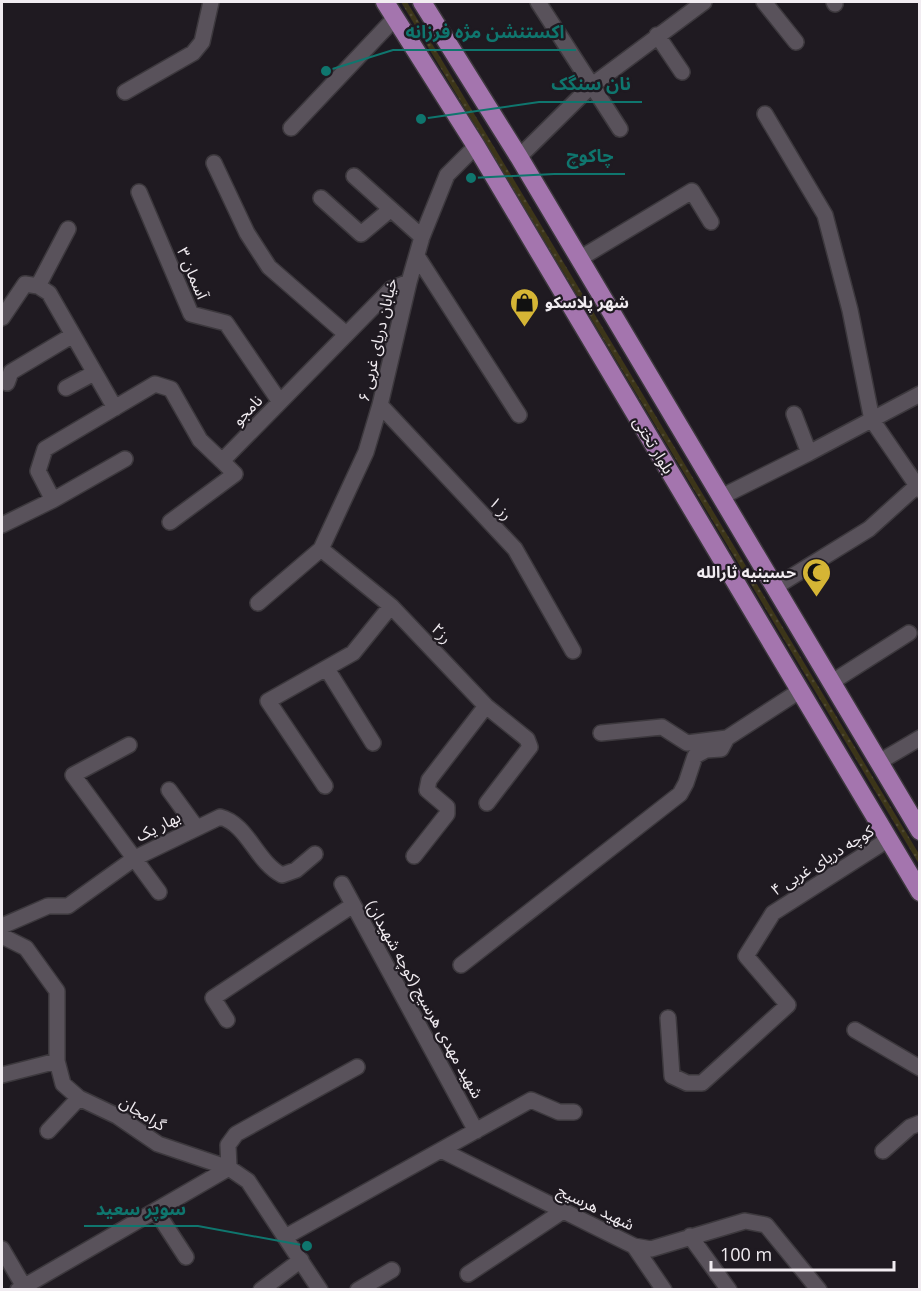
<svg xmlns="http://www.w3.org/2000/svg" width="921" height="1291" viewBox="0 0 921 1291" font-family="'Open Sans','Noto Sans Arabic',sans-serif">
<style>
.green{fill:url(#green-dots)}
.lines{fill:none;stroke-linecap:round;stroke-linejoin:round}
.minor-casing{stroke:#3c383d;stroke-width:18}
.major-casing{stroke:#3c383d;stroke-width:21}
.minor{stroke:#59525b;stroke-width:15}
.major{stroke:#a475ae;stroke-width:18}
.labels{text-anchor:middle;stroke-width:4.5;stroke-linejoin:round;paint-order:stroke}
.street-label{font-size:16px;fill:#f1ecf1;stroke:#1f1a21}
.poi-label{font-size:16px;font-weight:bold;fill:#f1ecf1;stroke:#1f1a21;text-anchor:start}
.leader{fill:none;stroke:#0f766e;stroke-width:2}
.callout-dot{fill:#0f766e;stroke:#1f1a21;stroke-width:2}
.callout-label{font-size:18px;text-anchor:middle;font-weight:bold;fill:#0f766e;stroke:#1f1a21;stroke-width:4.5;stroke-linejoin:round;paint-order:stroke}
</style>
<defs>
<pattern id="green-dots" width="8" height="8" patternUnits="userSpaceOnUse" patternTransform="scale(1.5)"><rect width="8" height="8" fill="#3c3519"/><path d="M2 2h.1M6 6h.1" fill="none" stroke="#4f4930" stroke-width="1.8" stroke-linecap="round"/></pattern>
</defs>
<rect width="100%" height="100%" fill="#1f1a21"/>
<path class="green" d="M401,2h6l512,852v10z"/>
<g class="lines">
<defs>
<path id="minor" d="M538,2l82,127
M764,2l32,40
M834,2l1,2
M657,35l25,37
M125,92l68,-39 9,-11 9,-40
M765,114l60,101 25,95 22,110 48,70
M291,128l104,-110
M519,157l72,-71 113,-84
M214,163l33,70 22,34 77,67
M354,176l68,61
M139,192l52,122 35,9 54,79
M321,198l40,36 30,-25
M417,256l102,159
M579,259l113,-68 19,31
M38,286l30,-57
M2,318l23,-34 13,2 11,7 66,115
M7,383l4,-11 62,-37
M66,388l28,-15
M380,405l135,144 58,102
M794,414l15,39
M721,497l88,-44 111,-59
M53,500l72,-41
M170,522l65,-48 -13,-13
M2,525l51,-25 -15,-29 7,-22 110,-65 16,5 29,51 22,21 169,-172 18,-7
M321,549l70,57 95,100 41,33 3,8 -43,56
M775,587l94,-58 51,-46
M258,603l63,-54 45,-97 14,-47 29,-123 13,-45 25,-62 29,-29
M327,669l46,74
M832,682l77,-49
M601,733l61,-6 25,16 40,-5 74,-48
M129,745l-56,30 86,117
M879,762l41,-24
M325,786l-57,-85 85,-48 38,-47
M169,790l27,37
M414,856l33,-42v-7l-20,-17 2,-10 57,-74
M342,884l134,247
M2,926l46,-20h20l67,-48 85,-41c28,7 36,45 62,58l14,-5 19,-16
M2,936l24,12 31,43v70l6,23 16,14 38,18 41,28 71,24 19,13 72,109
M461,965l219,-171 6,-11 9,-27 11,-6 15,-1 6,-11
M668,1018l4,58 15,7h15l86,-78 -42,-49 27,-43 116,-74
M227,1020l-14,-22 140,-93
M855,1030l65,38
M2,1075l55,-14
M48,1131l31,-33
M441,1150l90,-50 28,12h15
M883,1151l27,-24 10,-4
M156,1211l30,46
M690,1236l39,54
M285,1237l156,-87 193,96 17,3 94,-28 21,4 53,65
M634,1246l30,44
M2,1249l21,36
M468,1274l95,-63
M18,1290l211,-122 -1,-23 8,-11 121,-67
M261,1290l40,-30
M358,1290l34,-20"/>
<path id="major" d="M385,2l91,144 444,746
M422,2l97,155 401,674"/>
</defs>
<use href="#minor" class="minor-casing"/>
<use href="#major" class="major-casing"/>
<use href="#minor" class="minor"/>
<use href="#major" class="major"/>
</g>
<defs>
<symbol id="shop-pin" viewBox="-11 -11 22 30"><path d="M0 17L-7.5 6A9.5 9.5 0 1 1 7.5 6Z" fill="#d5b535" stroke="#1f1a21"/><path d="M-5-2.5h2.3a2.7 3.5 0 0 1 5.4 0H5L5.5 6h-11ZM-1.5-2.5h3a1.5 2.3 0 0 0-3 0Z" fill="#111"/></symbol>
<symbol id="mosque-pin" viewBox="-11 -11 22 30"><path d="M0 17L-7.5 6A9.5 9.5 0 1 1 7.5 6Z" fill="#d5b535" stroke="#1f1a21"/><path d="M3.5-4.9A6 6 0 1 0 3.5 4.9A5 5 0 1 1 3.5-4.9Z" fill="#111"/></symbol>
</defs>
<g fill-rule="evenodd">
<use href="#shop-pin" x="508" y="286" width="33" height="45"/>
<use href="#mosque-pin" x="800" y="556" width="33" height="45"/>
</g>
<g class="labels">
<g class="street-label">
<text transform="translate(193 273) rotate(67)" y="6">آسمان ۳</text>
<text transform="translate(377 340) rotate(-77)" y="6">خیابان دریای غربی ۶</text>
<text transform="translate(247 410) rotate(-46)" y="6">نامجو</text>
<text transform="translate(654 445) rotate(59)" y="6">بلوار تختی</text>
<text transform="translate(501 508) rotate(47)" y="6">رز ۱</text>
<text transform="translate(442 633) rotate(47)" y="6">رز۲</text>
<text transform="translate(158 826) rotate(-27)" y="6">بهار یک</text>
<text transform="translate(822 860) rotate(-32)" y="6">کوچه دریای غربی ۴</text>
<text transform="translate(425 999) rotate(61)" y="6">شهید مهدی هرسیج (کوچه شهیدان)</text>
<text transform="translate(143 1113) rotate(32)" y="6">گرامجان</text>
<text transform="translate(596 1207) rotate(26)" y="6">شهید هرسیج</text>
</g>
<g class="poi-label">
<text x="545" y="308">شهر پلاسکو</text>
<text x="796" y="578" text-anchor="end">حسینیه ثارالله</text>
</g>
</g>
<path class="leader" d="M326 71L393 50H576M421 119L539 102H642M471 178L554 174H625M307 1246L198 1226H84"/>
<g class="callout-dot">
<circle cx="326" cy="71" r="6"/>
<circle cx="421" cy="119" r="6"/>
<circle cx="471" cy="178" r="6"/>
<circle cx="307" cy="1246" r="6"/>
</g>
<g class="callout-label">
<text x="485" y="38">اکستنشن مژه فرزانه</text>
<text x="591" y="90">نان سنگک</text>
<text x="590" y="162">چاکوچ</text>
<text x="141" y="1215">سوپر سعید</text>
</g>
<rect width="921" height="1291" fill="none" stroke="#f1ecf1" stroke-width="6"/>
<path d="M711 1261v9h183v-9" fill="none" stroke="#f1ecf1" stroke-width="3"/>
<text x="720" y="1261" font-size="18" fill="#f1ecf1" stroke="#1f1a21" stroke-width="4.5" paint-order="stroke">100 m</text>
</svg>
